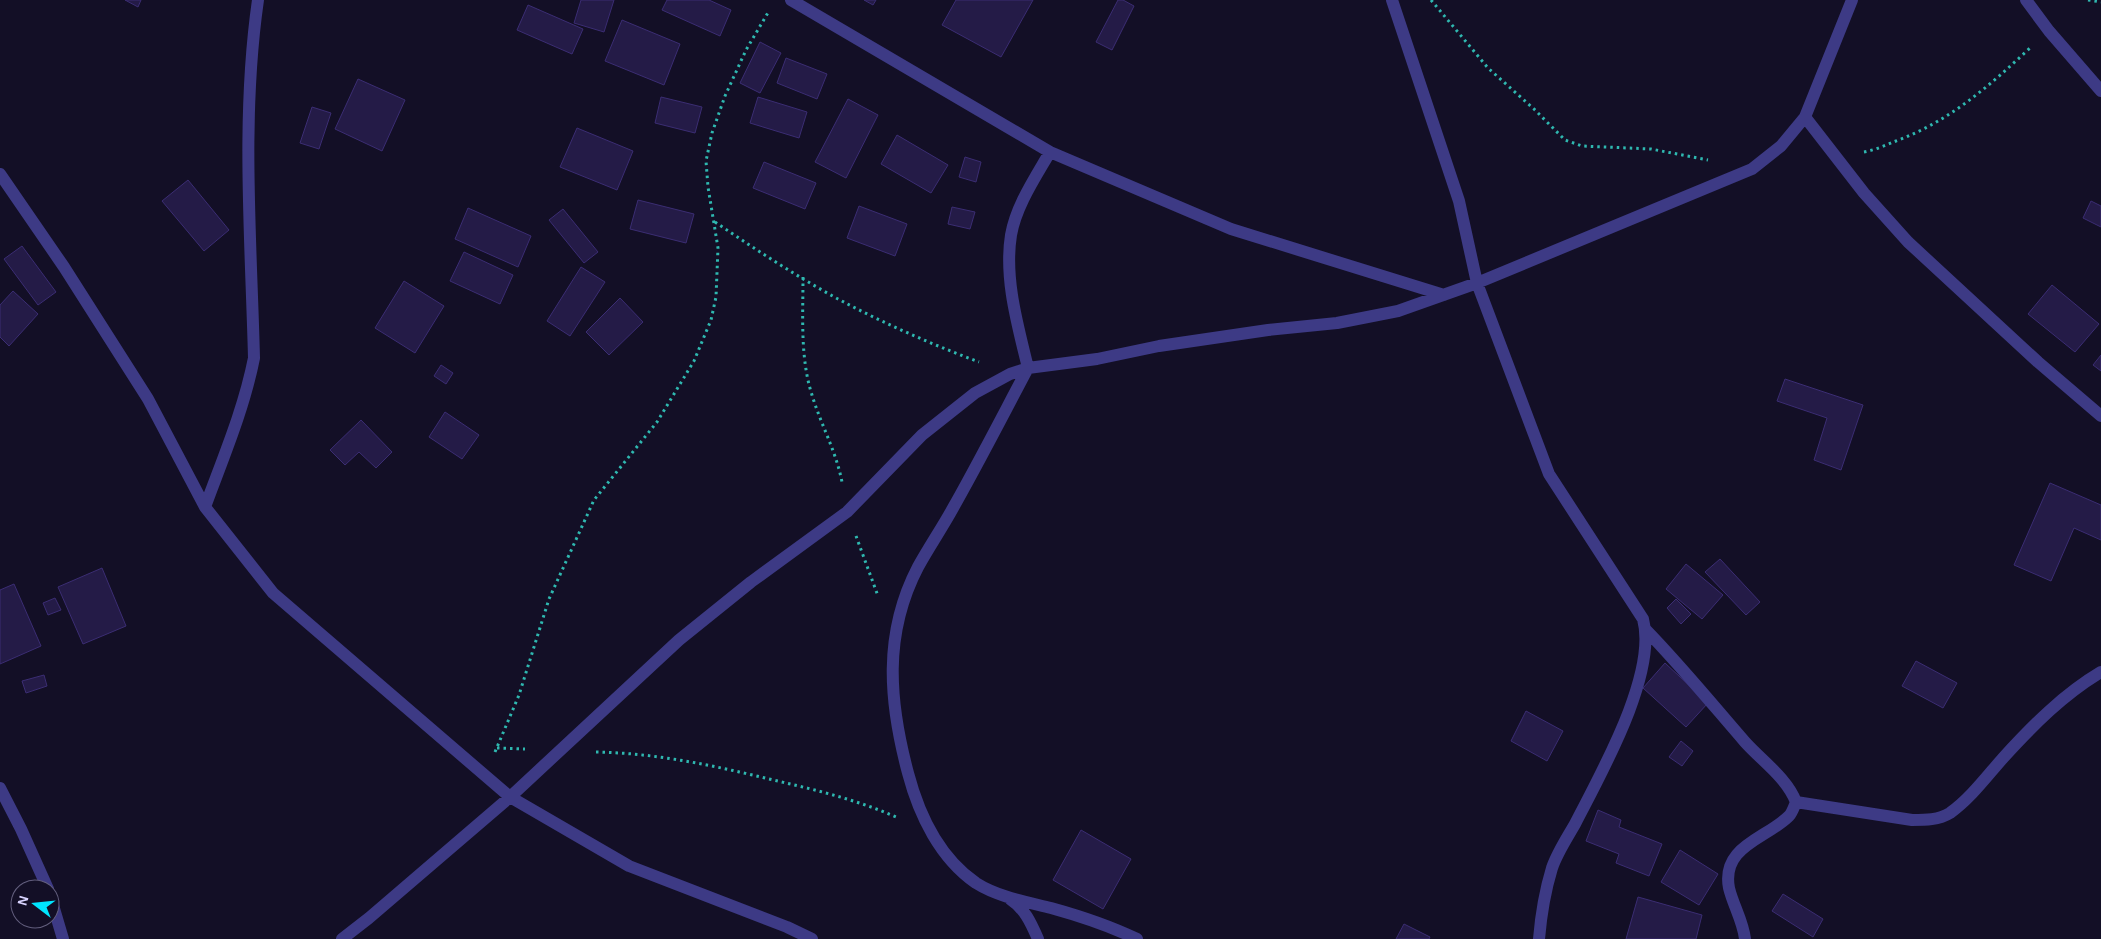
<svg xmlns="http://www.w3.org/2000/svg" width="2101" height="939" viewBox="0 0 2101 939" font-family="'Alegreya Sans',sans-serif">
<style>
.building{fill:#241b47;stroke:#3b2d73}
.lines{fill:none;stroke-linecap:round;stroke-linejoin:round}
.path{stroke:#2fb8b0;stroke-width:3;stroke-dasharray:2.5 4;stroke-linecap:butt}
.minor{stroke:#3d3a85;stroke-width:12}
</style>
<rect width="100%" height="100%" fill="#130f26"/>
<path class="building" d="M125,0h16l-3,7z
M581,0h33l-10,32 -30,-9z
M667,0h42l22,10 -11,26 -58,-26z
M864,0h12l-3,5z
M956,0h77l-32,57 -59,-32z
M1118,0h5l11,6 -22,44 -16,-8z
M528,5l55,24 -11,25 -55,-24z
M622,20l58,24 -16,41 -59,-24z
M760,42l21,11 -21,40 -20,-10z
M786,58l41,16 -10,25 -40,-16z
M358,79l47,21 -23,51 -47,-22z
M661,97l41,10 -7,26 -40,-10z
M758,97l49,15 -8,26 -49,-15z
M848,99l30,16 -32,63 -31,-16z
M312,107l19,6 -12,36 -19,-6z
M577,128l56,23 -16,39 -57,-23z
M897,135l51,30 -17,28 -50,-29z
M965,157l16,5 -5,20 -17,-5z
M764,162l52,21 -11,26 -52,-21z
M188,180l41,50 -25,21 -42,-50z
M638,200l56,14 -8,29 -56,-14z
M2091,201l10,5v21l-18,-9z
M859,206l48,18 -12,32 -48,-18z
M952,207l23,5 -5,17 -22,-5z
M468,208l63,28 -13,31 -63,-28z
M563,209l35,43 -14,11 -35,-43z
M22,246l34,46 -18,13 -34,-46z
M464,252l49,23 -13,29 -50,-23z
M581,267l24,15 -35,54 -23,-15z
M404,281l40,25 -29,47 -40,-25z
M2052,285l47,39 -24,28 -47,-38z
M13,291l25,23 -29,32 -9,-9v-32z
M620,298l23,24 -34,33 -23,-23z
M2101,355v16l-8,-6z
M441,365l12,8 -7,11 -12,-8z
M1785,379l78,26 -22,65 -27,-10 13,-42 -50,-17z
M445,412l34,23 -17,24 -33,-22z
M361,420l31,32 -16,16 -17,-16 -14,13 -15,-15z
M2050,483l51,22v35l-27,-12 -23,53 -37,-16z
M1720,559l40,43 -14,13 -41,-43z
M1686,564l37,31 -21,24 -36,-30z
M102,568l24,58 -43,18 -25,-57z
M14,584l27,62 -41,18v-74z
M55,598l6,12 -13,5 -5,-12z
M1676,599l15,15 -10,10 -14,-16z
M1916,661l41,22 -14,25 -41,-22z
M1665,663l43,40 -22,24 -43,-39z
M44,675l3,11 -21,7 -4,-12z
M1526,711l37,20 -16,30 -36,-20z
M1681,741l12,10 -11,15 -13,-9z
M1598,810l23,10 -2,7 43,17 -13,32 -33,-13 3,-9 -33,-13z
M1081,830l50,29 -28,50 -50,-29z
M1680,850l38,24 -19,31 -38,-23z
M1783,894l40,25 -10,18 -41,-26z
M1638,897l64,18 -6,24h-70z
M1404,924l26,13 -1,2h-33z"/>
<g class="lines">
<path class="path" d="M1431,0l57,68 46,41 31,31 17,6 69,3 57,11
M2088,0l13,2
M1864,152c11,-2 22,-7 32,-11 54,-20 93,-55 134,-93
M715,222c40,27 81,54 123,77 45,24 93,45 141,63
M803,277c0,39 -3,81 9,118 9,30 24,56 30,87
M856,536l22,60
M497,748l28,1
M495,752l24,-57 30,-96 45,-99 63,-78 37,-61 17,-41 5,-23 2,-49 -10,-61 -2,-26 6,-28 13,-37 21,-46 23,-39
M596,752c58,1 116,13 173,27 43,10 86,20 127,38"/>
<path class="minor" d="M791,0l259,152 181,77 213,66
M1392,0l67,201 18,82 72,191 94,145c15,55 -43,156 -68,205 -8,14 -18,29 -23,44 -7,23 -11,47 -13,71
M2026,0l23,31 52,60
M1805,117l59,76 44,49 130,120 63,54
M1050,152c-15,26 -34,54 -39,83 -7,44 7,91 17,133 -25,47 -49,94 -75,140 -11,20 -24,39 -35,59 -35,67 -29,135 -10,206 11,42 32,85 68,110 22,14 51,19 75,25 29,8 59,18 86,31
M0,174l64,93 84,132 57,108 68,86 237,204 119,69 158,61 25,12
M205,507c18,-49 39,-98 49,-149 -3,-119 -13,-240 4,-358
M1646,630c35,36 66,74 99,112 17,19 42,36 51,60 -2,5 -4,11 -7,14 -23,23 -68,30 -60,72 4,17 14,33 16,51
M0,788l21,41 27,60
M1796,802l116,18c13,0 27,0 38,-7 20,-14 37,-37 53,-55 30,-33 61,-64 98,-86
M50,895l13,44
M1010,899c15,10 21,24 28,40
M342,939l27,-21 141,-121 169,-157 72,-58 96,-70 75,-77 53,-42 35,-19 18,-6 69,-9 62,-13 109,-16 69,-7 61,-12 79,-28 275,-114 29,-23 24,-29 47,-117"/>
</g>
<g transform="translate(35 904) rotate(286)"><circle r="24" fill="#130f26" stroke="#625e7d"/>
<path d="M0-4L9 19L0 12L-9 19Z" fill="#00e5ff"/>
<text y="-8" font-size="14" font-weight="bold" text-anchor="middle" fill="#d9d4ff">N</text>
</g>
</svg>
